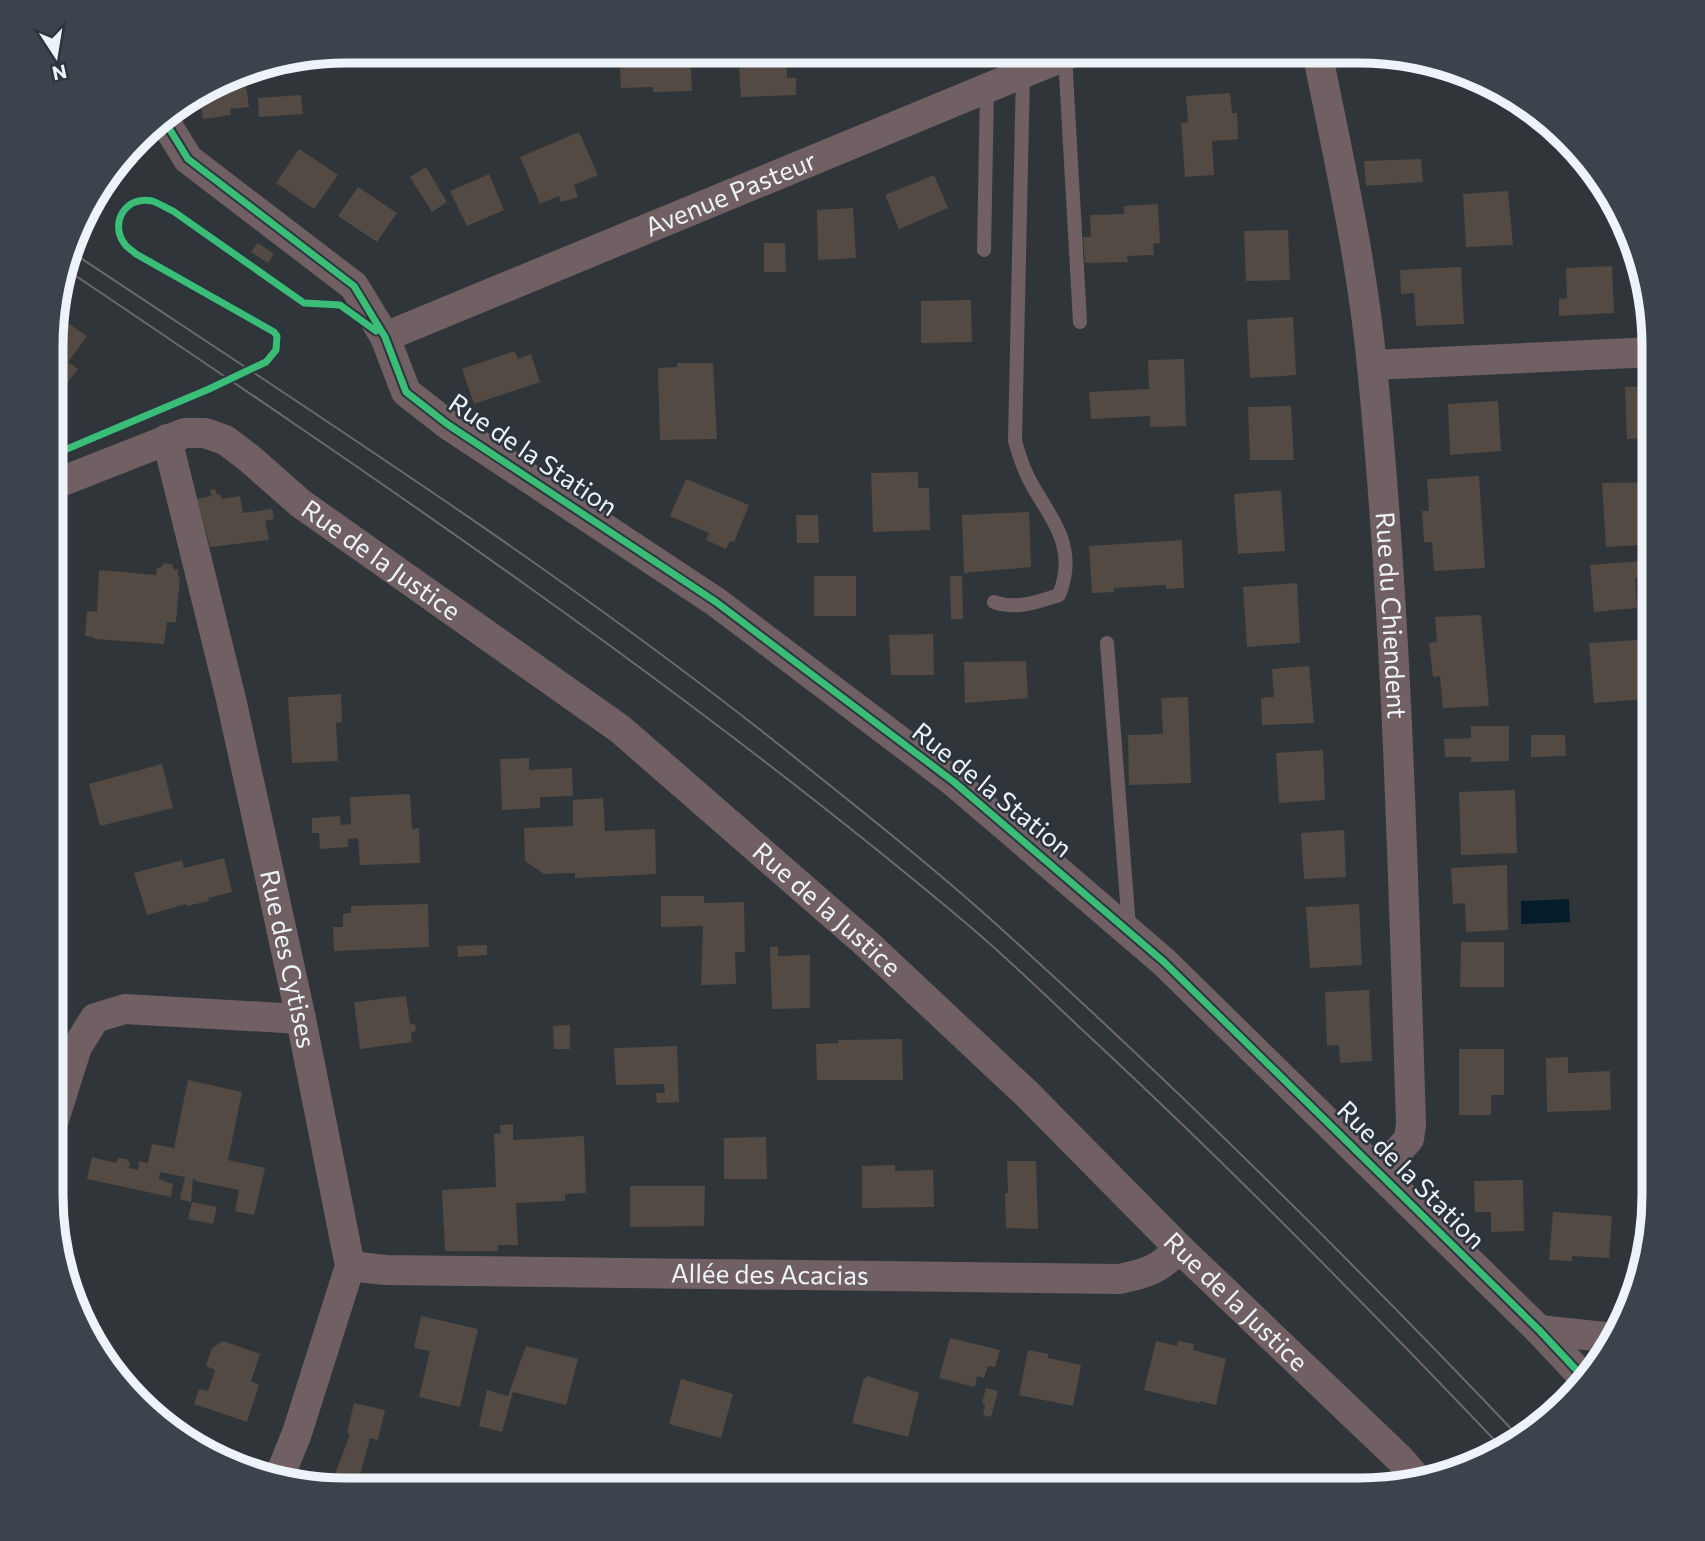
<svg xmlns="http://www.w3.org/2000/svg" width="1705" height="1541" viewBox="0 0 1705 1541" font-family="Commissioner,sans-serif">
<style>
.water{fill:#051d2b}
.building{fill:#534a43}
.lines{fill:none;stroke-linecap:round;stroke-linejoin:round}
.lane{stroke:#706064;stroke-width:14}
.street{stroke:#706064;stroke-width:30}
.tram{stroke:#6f686c;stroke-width:2}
.cycleway-casing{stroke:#2c353d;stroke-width:11}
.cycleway{stroke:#3abd76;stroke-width:7}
.labels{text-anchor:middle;stroke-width:5;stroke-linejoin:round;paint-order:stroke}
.street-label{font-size:26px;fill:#edf3f8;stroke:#2c353d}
.rim{fill:none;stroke:#edf3f8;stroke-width:9}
</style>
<rect width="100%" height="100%" fill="#303539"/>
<path class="water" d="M1569,899l1,23 -49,2v-23z"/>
<path class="building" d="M619,51h71l2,40 -39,1v-5l-32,1z
M738,51h49v27h9v17l-55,2z
M816,51h56v11l-55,3z
M292,60l2,12 -49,6 4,29 -19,2 1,6 -28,4 -3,-23 51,-29z
M1230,93l2,20h5l1,26 -26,2 2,34 -29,2 -4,-54 7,-1 -2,-26z
M301,95l2,19 -44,3 -1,-19z
M579,132l19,43 -24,10 4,12 -17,5 -2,-6 -19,8 -20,-47z
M299,149l39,26 -24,34 -38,-26z
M1421,159l2,23 -57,4 -2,-25z
M426,167l21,35 -15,10 -22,-35z
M489,174l15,36 -37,16 -17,-35z
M934,175l14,33 -49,21 -14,-34z
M358,187l39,26 -20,29 -39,-26z
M1508,191l5,54 -47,2 -3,-53z
M1158,204l2,39 -7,1 1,11 -27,1 1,6 -43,1 -2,-26h8l-1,-22 34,-1v-8z
M853,208l3,50 -38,2 -1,-50z
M1288,230l2,50 -44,1 -2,-50z
M258,243l16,11 -6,9 -17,-11z
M764,243h21l1,29h-22z
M1612,266l2,47 -55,3v-17l8,-1 -1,-30z
M1461,267l3,57 -48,2 -2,-33 -13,1 -1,-24z
M971,300l1,42 -51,1v-42z
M56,315l31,21 -19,26 10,7 -22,29z
M1293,317l3,58 -46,3 -3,-58z
M515,351l3,8 13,-5 9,28 -66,22 -12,-35z
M1184,359l2,67 -36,1v-11l-59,3 -2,-27 60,-3 -1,-29z
M677,363h36l4,76 -57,1 -2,-72 19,-1z
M1654,386v55h-6v-3l-21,1 -2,-52z
M1498,401l3,50 -51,4 -2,-51z
M1291,406l3,54h-44l-2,-53z
M918,472v16h11l1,42 -57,2 -2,-59z
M1479,476l6,92 -51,3 -2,-29h-8l-2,-31h7l-2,-32z
M686,479l63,26 -15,37 -4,-1 -4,8 -20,-9 3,-7 -39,-17z
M1651,482l3,47h-14l1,16 -35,2 -4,-64z
M215,489l2,6 3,-1 2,5 18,-3 3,17 29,-4 2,10 -9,2 4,19 -59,7 -13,-48 14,-3 -1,-6z
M1281,490l4,61 -47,3 -4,-60z
M1029,512l2,55 -67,6 -2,-58z
M796,515h22l1,28h-22z
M1182,540l2,48 -18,1v-4l-52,3v4l-22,1 -3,-47z
M1641,561l2,17h-8l2,30 -43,4 -4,-47z
M164,563l8,1 2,6 4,-1v8h2l-4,45h-9l-3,22 -69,-5 -2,-2 -8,-1 2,-25 10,1 2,-42 57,5 1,-7h3z
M814,576h42v40h-42z
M950,576h12l1,43h-12z
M1297,583l3,60 -53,4 -4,-60z
M1481,615l8,91 -46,2 -3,-32 -7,1 -4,-34 8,-1 -2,-25z
M933,634l1,41h-43l-2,-40z
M1654,639v22h-10l3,38 -53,4 -5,-60z
M1026,661l2,37 -63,5 -1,-41z
M1309,666l5,57 -52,2 -1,-27 13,-1 -2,-28z
M341,694l1,28 -6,1 2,38 -46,2 -4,-66z
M1188,697l3,86 -62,2 -1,-50 35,-1 -2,-36z
M1471,726h38v35l-38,1v-5h-26l-1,-18 27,-1z
M1531,735h34l1,21 -35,1z
M1323,750l2,50 -46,3 -3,-50z
M529,758v12l43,-2 1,28 -33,1v11l-38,2 -2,-51z
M162,764l11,44 -73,18 -11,-42z
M1515,790l2,63 -56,2 -2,-63z
M410,794l2,35 7,-1 1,35 -60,2 -2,-27 -10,1v8l-28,2 -1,-16h-7v-15l28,-2 1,9 10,-1 -1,-27z
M603,798l2,33 50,-2 1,45 -81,4v-5l-31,1 -19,-13 -1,-33 49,-2v-26z
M1344,830l2,47 -42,2 -3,-46z
M224,858l8,34 -24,6 1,3 -22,5 -1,-2 -39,11 -13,-42 48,-13 2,8z
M1507,865l1,65 -42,2 -1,-29 -12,1 -2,-36z
M661,896h43v7l40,-1 1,50h-10l1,32 -35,1 2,-59 -42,1z
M428,904l1,43 -95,4 -1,-24h10v-13l8,-1v-7z
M1359,904l3,61 -52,3 -4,-61z
M1461,942h43v45h-44z
M487,945v10l-29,2 -1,-11z
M770,947h8v9l32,-1v53l-38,1z
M53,961l11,4 -8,23 7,2 -10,26z
M1369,990l3,71 -32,2 -1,-18 -12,1 -2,-54z
M406,996l4,28h5l1,7 -5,1 1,10 -52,7 -6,-47z
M570,1025v24h-16l-1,-23z
M902,1039l1,41h-86l-1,-36 23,-1 -1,-3z
M677,1046l2,56 -22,1 -1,-10h9l-1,-9 -48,1 -2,-37z
M1459,1049h45v46h-13v20h-32z
M1568,1057v16l42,-2 1,39 -64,2 -1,-54z
M188,1080l54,12 -14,68 37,8 -11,47 -19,-4 4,-21 -44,-9 1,-2h-3l-2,23 -11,-3 5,-22 -25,-5 -1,7 14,5 -2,13 -84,-18 5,-22 24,6 2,-5 8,1 4,4 -1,5 9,2 1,-9 9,2 4,-19 22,4z
M513,1124v16l71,-4 2,57 -21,1v7l-49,2 2,42h-20v6h-53l-3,-61 54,-3 -2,-53 7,-1 -1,-8z
M766,1137l1,42h-43v-41z
M1007,1161h29l2,68 -32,-1 -1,-35h3z
M895,1165v6l38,-1 1,37 -72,1v-42z
M1523,1180l1,51 -33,1v-20h-16l-1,-31z
M630,1186h75l-1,40 -74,1z
M192,1202l25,5 -4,17 -25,-5z
M1553,1212l59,4 -3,42 -37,-2v5l-23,-1z
M421,1316l57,13 -18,78 -41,-10 11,-46 -16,-3z
M950,1338l50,12 -5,17 -7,-1 -4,12 -7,-2 -2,11 -36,-9z
M223,1341l37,13 -9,27 8,4 -12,37 -53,-18 5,-15 9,2 7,-21 -9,-4 6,-18z
M1156,1341l21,5 1,-5 16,3 -1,6 33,9 -10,46 -16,-4v2l-56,-13z
M526,1346l52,13 -12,46 -53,-13 -11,40 -23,-6 8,-36 21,6z
M1028,1350l20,4v4l33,7 -8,41 -54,-11z
M867,1376l52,17 -11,44 -56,-14 12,-45 2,1z
M681,1379l52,15 -12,44 -52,-14z
M986,1388l12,3 -7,26 -8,-2 2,-10 -3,-2z
M354,1403l31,7 -7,30 -8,-2 -14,52 -23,-10 17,-46 -3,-1z
M431,1477l41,10 -1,3h-44z"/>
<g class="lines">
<path class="lane" d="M1065,56l15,266
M984,250l3,-161
M994,602c22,8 43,0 65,-7 19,-47 -6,-73 -28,-112 -7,-13 -12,-27 -16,-42l8,-368
M1107,643l22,284"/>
<g class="street">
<path id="s1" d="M1317,51c21,105 45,209 55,315 25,252 31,505 39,758l-2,15 -30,33"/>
<path d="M169,114l-2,11 21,34 166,127 31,51 21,55 41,32 269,178 238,180 210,180 375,368 45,48"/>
<path id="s2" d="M385,337l692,-286"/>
<path d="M1372,365l282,-13"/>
<path id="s3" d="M167,439l64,260 70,320 49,247 -53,167 -17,42"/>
<path id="s4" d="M55,484l130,-51h20l20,7 24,18 51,45 320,226 247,215 160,150 152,154 221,211 18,21"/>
<path d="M52,1126l25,-79 18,-29 30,-9 176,10"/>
<path id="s5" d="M350,1266l35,4 734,9c26,-5 42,-10 60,-31"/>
<path d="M1539,1330l75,8"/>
</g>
<path class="tram" d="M70,251c236,157 476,310 698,485 74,59 149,118 219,180 185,166 362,342 533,522
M64,268c309,208 618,416 903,656 43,36 83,76 124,114 142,132 278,270 412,411"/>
<defs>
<path id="cycleway" d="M169,114l-2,11 21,34 166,127 31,51 21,55 41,32 269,178 238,180 210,180 375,368 45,48
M55,454l154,-65 57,-27 10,-12 1,-14 -3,-4 -138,-78c-3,-3 -10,-7 -12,-11 -15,-21 3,-48 28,-42 7,2 14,7 21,10l131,92 36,2 36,26"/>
</defs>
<use href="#cycleway" class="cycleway-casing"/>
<use href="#cycleway" class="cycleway"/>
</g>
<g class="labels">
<g class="street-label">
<text dy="9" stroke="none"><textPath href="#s2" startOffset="374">Avenue Pasteur</textPath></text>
<text transform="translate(533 455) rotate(34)" y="9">Rue de la Station</text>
<text dy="9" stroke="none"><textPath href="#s4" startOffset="378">Rue de la Justice</textPath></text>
<text dy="9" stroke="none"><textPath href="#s1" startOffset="570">Rue du Chiendent</textPath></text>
<text transform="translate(992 790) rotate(39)" y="9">Rue de la Station</text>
<text dy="9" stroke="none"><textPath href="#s4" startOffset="945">Rue de la Justice</textPath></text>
<text dy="9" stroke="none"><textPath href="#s3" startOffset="534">Rue des Cytises</textPath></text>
<text transform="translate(1411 1175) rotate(45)" y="9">Rue de la Station</text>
<text dy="9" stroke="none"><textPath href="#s5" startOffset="420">Allée des Acacias</textPath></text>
<text dy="9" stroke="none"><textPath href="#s4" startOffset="1512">Rue de la Justice</textPath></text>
</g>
</g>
<path d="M0 0H1705V1541H0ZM346 63H1359A283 283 0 0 1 1642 346V1195A283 283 0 0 1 1359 1478H346A283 283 0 0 1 63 1195V346A283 283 0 0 1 346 63Z" fill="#3b444c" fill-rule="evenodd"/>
<path class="rim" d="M346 63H1359A283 283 0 0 1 1642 346V1195A283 283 0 0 1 1359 1478H346A283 283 0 0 1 63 1195V346A283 283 0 0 1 346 63Z"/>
<g transform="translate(56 56) rotate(168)" stroke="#2c353d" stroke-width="5" paint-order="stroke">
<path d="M0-5L12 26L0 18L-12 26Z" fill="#edf3f8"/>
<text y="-10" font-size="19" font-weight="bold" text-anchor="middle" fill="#edf3f8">N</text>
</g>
</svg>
